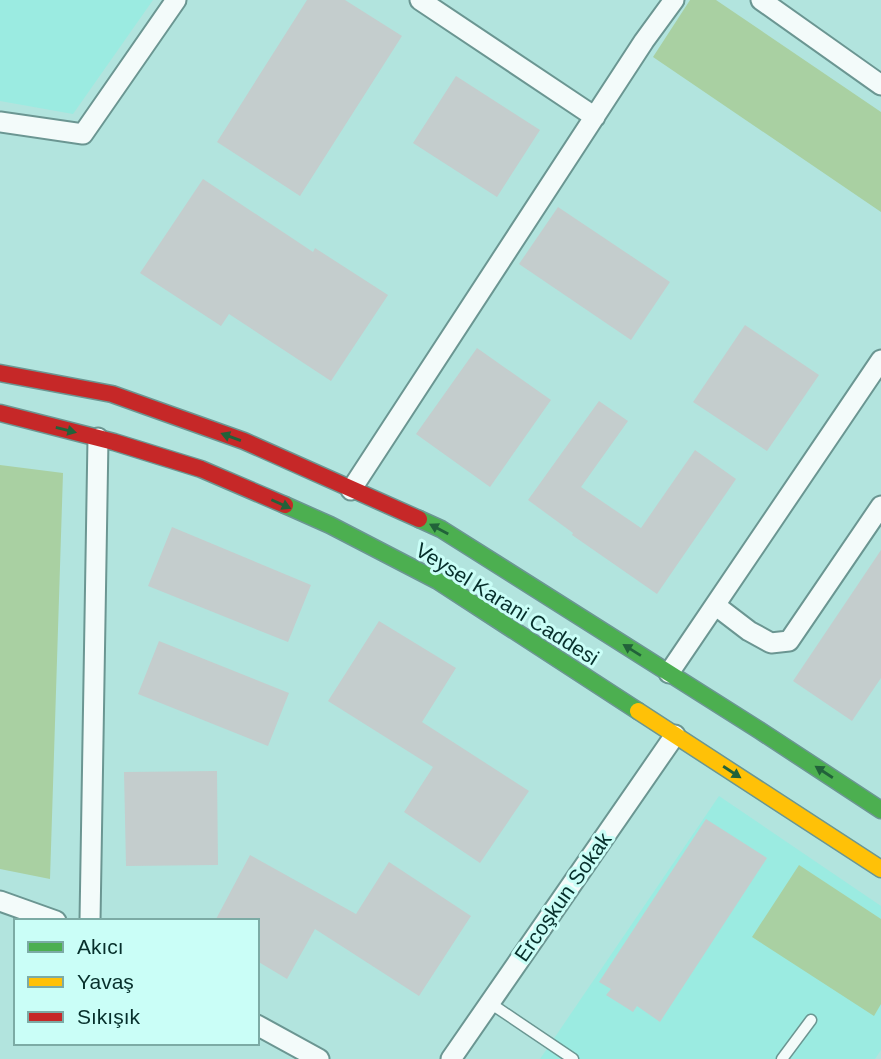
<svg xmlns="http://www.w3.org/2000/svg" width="881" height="1059" viewBox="0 0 881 1059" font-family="Helvetica,sans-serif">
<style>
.built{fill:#9bebe1}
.green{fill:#a9d0a2}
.building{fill:#c4cdcd}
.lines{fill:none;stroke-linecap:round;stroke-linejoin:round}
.lane-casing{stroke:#6b9692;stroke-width:13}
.street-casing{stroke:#6b9692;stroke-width:23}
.fast-casing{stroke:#6b9692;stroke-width:19}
.slow-casing{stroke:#6b9692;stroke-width:19}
.jam-casing{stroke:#6b9692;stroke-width:19}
.lane{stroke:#f3fbfa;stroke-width:10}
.street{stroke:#f3fbfa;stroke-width:19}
.fast{stroke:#4caf50;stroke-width:16}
.slow{stroke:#ffc107;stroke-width:16}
.jam{stroke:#c62828;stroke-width:16}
.oneway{fill:#22623a}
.labels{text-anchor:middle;stroke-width:6;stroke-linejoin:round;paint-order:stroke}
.street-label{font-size:21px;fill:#062f2b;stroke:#cafef7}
</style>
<rect width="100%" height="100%" fill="#b2e4de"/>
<path class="built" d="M0,0h153l-80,114 -73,-13z
M719,796l162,110v144l-6,9h-335z"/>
<path class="green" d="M690,0h26l165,112v100l-228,-155z
M0,465l63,8 -13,406 -50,-10z
M799,865l82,54v85l-7,12 -122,-79z"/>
<path class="building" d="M307,0h38l57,36 -102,160 -83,-54z
M456,76l84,54 -43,67 -84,-54z
M203,179l110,73 2,-4 73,47 -57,86 -102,-67 -8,12 -81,-53z
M558,207l112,75 -39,58 -112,-76z
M745,325l74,50 -52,76 -74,-49z
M477,348l74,52 -61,87 -74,-53z
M599,401l29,20 -47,66 60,41 54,-78 41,29 -79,115 -85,-59 1,-2 -45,-33z
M172,527l139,58 -23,57 -140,-56z
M881,550v128l-29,43 -59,-40z
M379,621l77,47 -34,54 107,69 -49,72 -76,-51 29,-45 -105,-66z
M159,641l130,52 -21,53 -130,-52z
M217,771l1,94 -92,1 -2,-94z
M706,819l61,39 -107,164 -23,-16 -4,6 -27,-17 5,-6 -12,-7z
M250,855l106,59 33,-52 82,54 -52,80 -104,-67 -28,50 -30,-18v-40h-42z"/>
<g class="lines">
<defs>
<path id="lane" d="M490,1003l83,56
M782,1059l29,-39"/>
<path id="street" d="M420,0l175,117
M761,0l120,85
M0,122l83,12 93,-134
M351,490l293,-449 30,-41
M715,605l34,26 22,12 18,-2 92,-135
M669,673l212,-313
M0,901l56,20
M90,921l8,-483
M257,1025l62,34
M451,1059l224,-324"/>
<path id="fast" d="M285,505l45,20 108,56 200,130
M419,519l22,10 318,201 122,80"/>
<path id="slow" d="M638,711l243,158"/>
<path id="jam" d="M0,373l112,21 132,47 175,78
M0,413l114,29 87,27 84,36"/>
</defs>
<use href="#lane" class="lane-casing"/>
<use href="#street" class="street-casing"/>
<use href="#fast" class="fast-casing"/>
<use href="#slow" class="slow-casing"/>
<use href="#jam" class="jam-casing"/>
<use href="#lane" class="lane"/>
<use href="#street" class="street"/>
<use href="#fast" class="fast"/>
<use href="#slow" class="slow"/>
<use href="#jam" class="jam"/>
</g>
<defs><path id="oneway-solid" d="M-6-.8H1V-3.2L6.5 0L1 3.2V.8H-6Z" transform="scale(1.75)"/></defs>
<g class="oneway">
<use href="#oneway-solid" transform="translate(66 430) rotate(14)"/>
<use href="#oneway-solid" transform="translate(231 437) rotate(-160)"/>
<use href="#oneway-solid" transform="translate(281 504) rotate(24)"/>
<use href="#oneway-solid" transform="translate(439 529) rotate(-152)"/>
<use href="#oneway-solid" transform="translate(632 650) rotate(-148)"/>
<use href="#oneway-solid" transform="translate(732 772) rotate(33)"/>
<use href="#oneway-solid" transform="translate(824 772) rotate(-147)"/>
</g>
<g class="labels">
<g class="street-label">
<text transform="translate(507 604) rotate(32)" y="7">Veysel Karani Caddesi</text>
<text transform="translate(563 897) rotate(-55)" y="7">Ercoşkun Sokak</text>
</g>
</g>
<rect x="14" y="919" width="245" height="126" fill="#cafef7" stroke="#7caba5" stroke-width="2"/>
<rect x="28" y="942" width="35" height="10" fill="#4caf50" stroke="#7caba5" stroke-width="2"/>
<text x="77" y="954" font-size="21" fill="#062f2b">Akıcı</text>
<rect x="28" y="977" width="35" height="10" fill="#ffc107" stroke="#7caba5" stroke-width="2"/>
<text x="77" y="989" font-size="21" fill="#062f2b">Yavaş</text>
<rect x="28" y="1012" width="35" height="10" fill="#c62828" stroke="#7caba5" stroke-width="2"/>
<text x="77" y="1024" font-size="21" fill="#062f2b">Sıkışık</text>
</svg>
